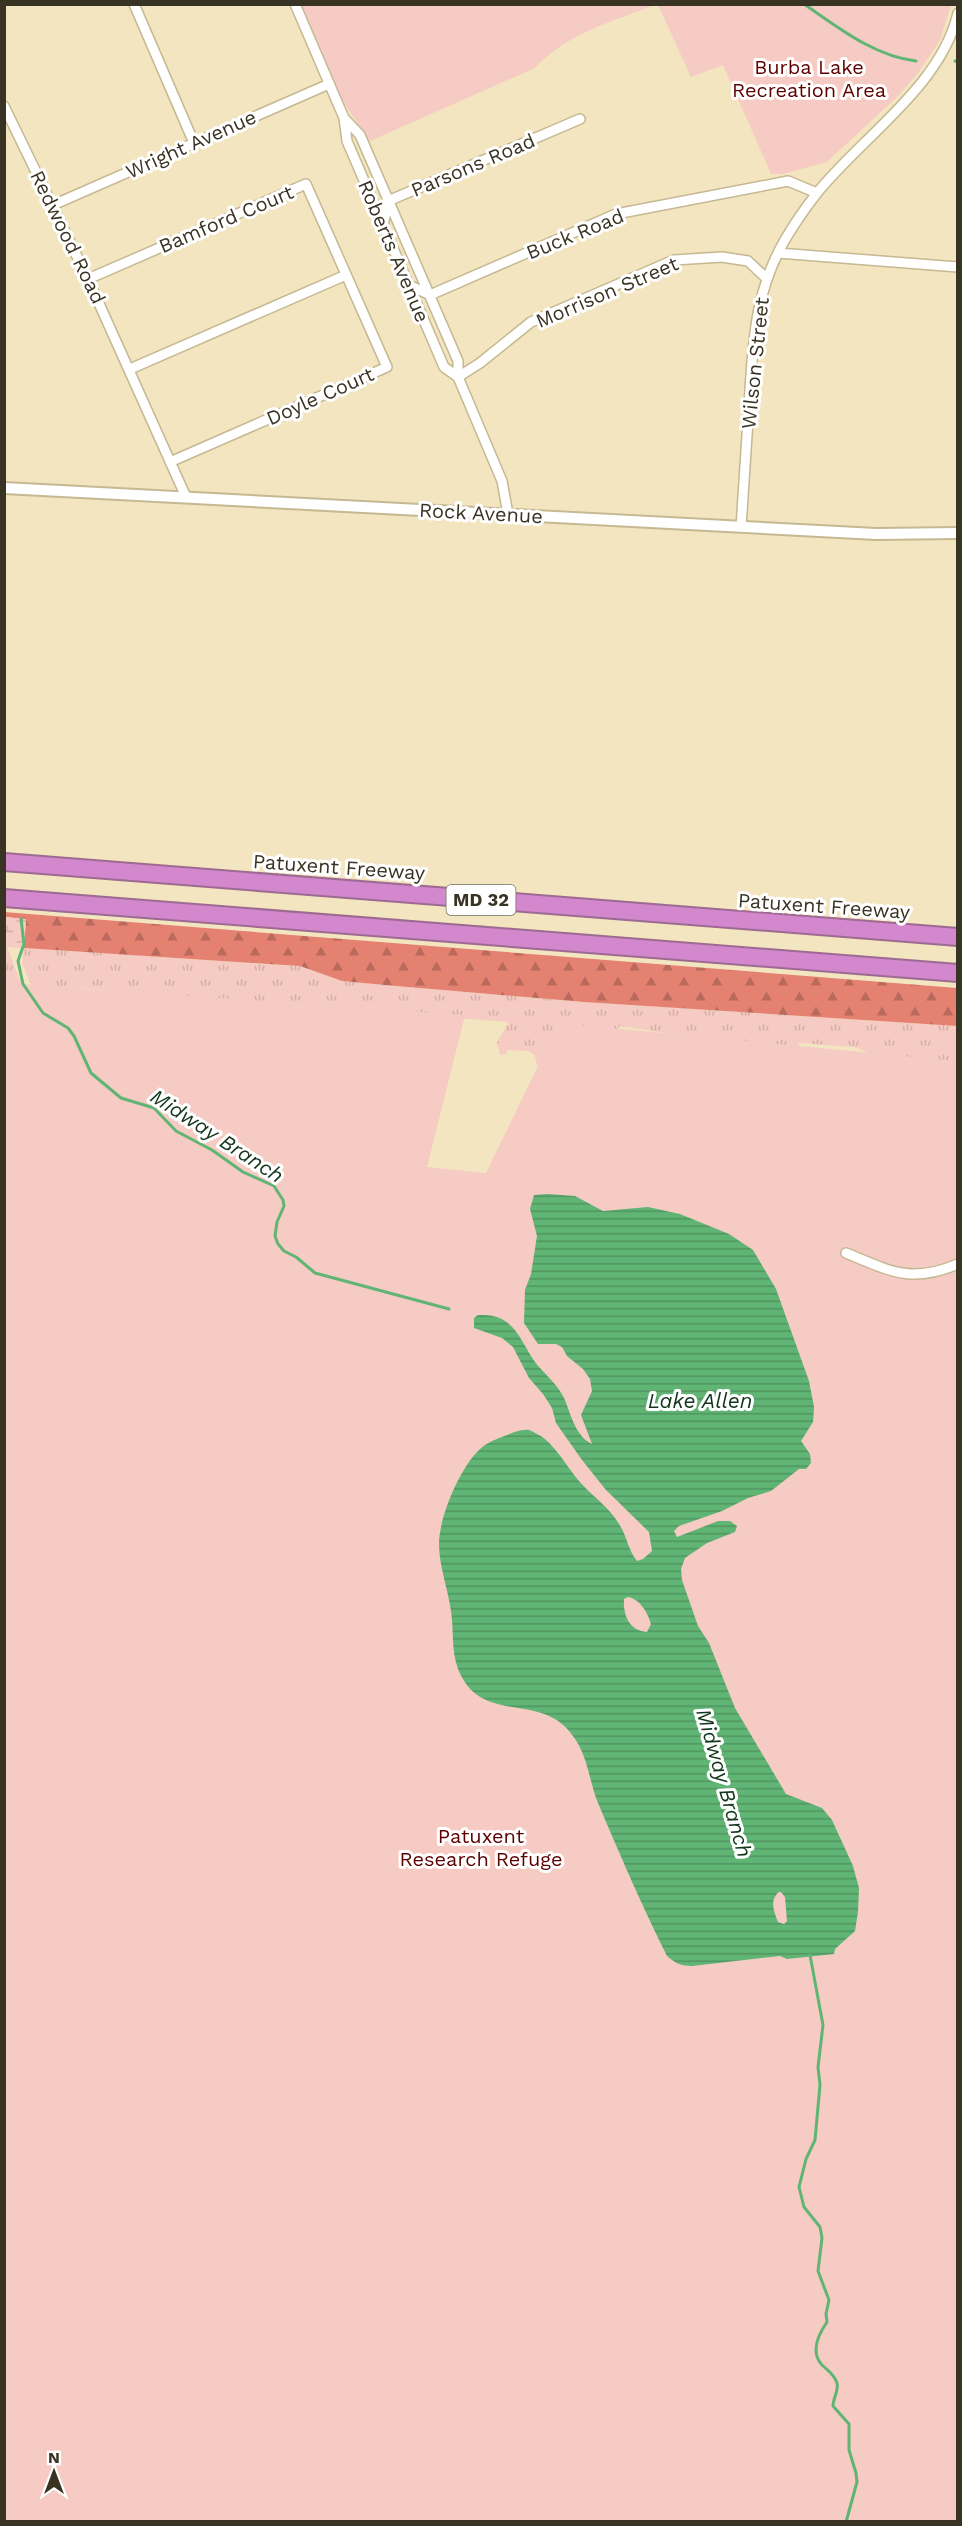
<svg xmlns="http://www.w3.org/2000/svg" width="962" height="2526" viewBox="0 0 962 2526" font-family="'Work Sans',sans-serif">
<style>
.grass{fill:url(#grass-tufts)}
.forest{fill:url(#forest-firs)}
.wetland{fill:url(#wetland-marsh)}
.green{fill:#f5cbc3}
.water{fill:url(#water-rules);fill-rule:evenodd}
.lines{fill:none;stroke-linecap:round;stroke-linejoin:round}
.stream{stroke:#60b575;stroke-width:3}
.minor-casing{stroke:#c5b892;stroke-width:12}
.tertiary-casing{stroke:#c5b892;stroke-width:14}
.motorway-casing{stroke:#9d6a91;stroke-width:20}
.minor{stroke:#fff;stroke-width:9}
.tertiary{stroke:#fff;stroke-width:10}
.motorway{stroke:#d387cc;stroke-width:16}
.labels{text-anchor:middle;stroke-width:6;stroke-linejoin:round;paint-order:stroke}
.shield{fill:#fff;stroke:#747066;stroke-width:1.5}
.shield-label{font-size:18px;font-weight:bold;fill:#393324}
.park-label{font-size:20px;fill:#5c0000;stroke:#fff}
.street-label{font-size:20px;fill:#393324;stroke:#fff}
.water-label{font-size:21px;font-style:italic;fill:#12361c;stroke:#fff}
</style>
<defs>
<pattern id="grass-tufts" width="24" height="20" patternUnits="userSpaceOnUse" patternTransform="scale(1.5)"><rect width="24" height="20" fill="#f5cbc3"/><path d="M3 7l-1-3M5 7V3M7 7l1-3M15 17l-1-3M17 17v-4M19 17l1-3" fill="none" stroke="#d3afa7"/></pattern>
<pattern id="forest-firs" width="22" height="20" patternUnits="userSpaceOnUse" patternTransform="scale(1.5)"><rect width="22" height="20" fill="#e48171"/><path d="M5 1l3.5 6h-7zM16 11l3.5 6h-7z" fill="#ba6a5d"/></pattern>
<pattern id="wetland-marsh" width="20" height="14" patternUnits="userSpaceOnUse" patternTransform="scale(1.5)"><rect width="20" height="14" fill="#f5cbc3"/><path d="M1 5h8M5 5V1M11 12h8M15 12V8" fill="none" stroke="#d3afa7"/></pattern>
<pattern id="water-rules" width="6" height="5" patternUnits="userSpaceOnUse" patternTransform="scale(1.5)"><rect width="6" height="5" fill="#60b575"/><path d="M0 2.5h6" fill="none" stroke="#509460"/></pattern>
</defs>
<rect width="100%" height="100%" fill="#f3e5bf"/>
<path class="grass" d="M5,947h2l17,44 -19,11z
M24,948l276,18 42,15 43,4 199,17 373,24v37l-78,-6 -25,-10 -55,-4 -1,8 -92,5 -26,-21 -60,-9 -3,4 -74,38 -6,-2 -2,-10 -6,-5 -22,-1 -1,4 -6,1 -3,-13 12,-20 -221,-16 -3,4 -199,-22 -53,2 -11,-27z"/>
<path class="forest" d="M4,912l953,76v38l-373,-24 -199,-17 -43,-4 -42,-15 -276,-18 2,-29 -21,-2z"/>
<path class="wetland" d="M4,917l22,2 -2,26 -4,3 -13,-1 -2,-6z"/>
<path class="green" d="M300,5h355c-42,16 -89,29 -120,63l-165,73 -27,-39z
M658,5h293l-11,35 -22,33 -20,23 -71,66 -44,12h-12l-48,-109 -32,12z
M4,983l461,32 -38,152 59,6 73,-150 398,38v1460h-952z"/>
<path class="water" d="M548,1194l27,2 28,15 45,-4 32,7 49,20 24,16 23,39 33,92 5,26 -1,15 -12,19 9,13 1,9 -5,6h-7l-28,22 -23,7 -26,13 -43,15 -5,5 3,6 41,-16h12l7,5 -2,6 -28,11 -22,15 -4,11 1,11 16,46 11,17 26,65 51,86 36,14 10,12 21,46 6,22 -1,24 -3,19 -20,18 -1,5 -47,5 -7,-3 -88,10c-11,0 -17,-3 -25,-10 -25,-50 -47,-101 -69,-153 -9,-22 -10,-47 -25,-67 -32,-46 -92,-9 -115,-67 -7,-19 -4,-38 -7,-58 -3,-22 -12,-45 -12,-67 0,-27 21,-76 40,-94 6,-6 13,-9 20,-12 9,-3 21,-10 30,-8 5,2 12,6 16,9 13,11 23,29 34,42 12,14 31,27 40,43 8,12 9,26 18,37l6,-2 9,-8 -3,-19 -43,-42 -24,-30 -26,-37 -4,-15 -9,-14 -14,-16 -16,-31 -11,-9 -28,-10v-10l4,-3c9,0 18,0 27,6 14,9 20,27 30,41 9,12 22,21 29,36 7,16 11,38 28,46l-11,-29 11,-24 -2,-12 -7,-10 -16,-13 -5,-9 -6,-3h-18l-14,-21 1,-33 6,-16 6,-38 -7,-27 4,-14zM628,1597c12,2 20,16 23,27l-4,8c-18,-1 -24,-17 -23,-33zM779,1892h2l4,5 2,24 -3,3 -6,-2c-4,-10 -9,-22 1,-30z"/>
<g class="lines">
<path class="stream" d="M804,4c35,24 70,52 112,57
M955,61l3,1
M21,919l3,25 -6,17 5,23 20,29 25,15 6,8 17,37 30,25 33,10 22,23 36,19 31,22 31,14 9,14 1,6 -7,16 -2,14 3,8 6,7 12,6 19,16 134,36
M810,1955l13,70 -5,42 2,18 -5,55 -9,19 -7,28 5,20 16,20 2,11 -4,33 11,29 -3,14 1,8c-9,13 -17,30 -5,43 6,6 12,9 15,18 2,8 -4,15 -4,23l16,18v26l7,23 1,9 -11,40"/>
<defs>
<path id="minor" d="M134,4l60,139
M295,4l49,114 3,23 97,226 14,10
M4,106l84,173 98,218
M344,118l16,17 98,226v16l44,104 6,33
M53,205l276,-121
M383,226l5,-25 192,-82
M778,253l180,14
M88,279l218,-95 81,183 -217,95
M409,285l21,10 186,-81 172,-33 29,12
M130,369l216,-94
M458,377l22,-14 51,-41 143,-62 48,-3 26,4 18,17
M741,527c3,-41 5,-82 8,-122 4,-61 5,-113 37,-167 9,-15 20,-31 31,-45 45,-56 124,-107 141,-180
M846,1253c44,18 65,31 112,11"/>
<path id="tertiary" d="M4,488l872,46 82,-1"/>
<path id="motorway" d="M4,862l954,75
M4,898l954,75"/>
</defs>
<use href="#minor" class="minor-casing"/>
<use href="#tertiary" class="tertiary-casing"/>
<use href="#motorway" class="motorway-casing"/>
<use href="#minor" class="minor"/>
<use href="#tertiary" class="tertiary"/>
<use href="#motorway" class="motorway"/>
</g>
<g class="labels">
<rect class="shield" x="446.5" y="885" width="69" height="30" rx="4.5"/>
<g class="shield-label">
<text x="481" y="906">MD 32</text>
</g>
<g class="park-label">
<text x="809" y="74">Burba Lake<tspan x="809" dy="23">Recreation Area</tspan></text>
<text x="481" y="1843">Patuxent<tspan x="481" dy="23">Research Refuge</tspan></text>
</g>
<g class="street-label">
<text transform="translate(191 144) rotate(-24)" y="7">Wright Avenue</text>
<text transform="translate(473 165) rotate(-23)" y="7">Parsons Road</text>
<text transform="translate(226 219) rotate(-23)" y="7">Bamford Court</text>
<text transform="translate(575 234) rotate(-22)" y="7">Buck Road</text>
<text transform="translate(68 237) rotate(64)" y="7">Redwood Road</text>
<text transform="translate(394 251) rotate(67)" y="7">Roberts Avenue</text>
<text transform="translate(607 292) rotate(-23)" y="7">Morrison Street</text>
<text transform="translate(755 363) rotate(-84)" y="7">Wilson Street</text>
<text transform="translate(320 396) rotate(-24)" y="7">Doyle Court</text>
<text transform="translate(481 513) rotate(3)" y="7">Rock Avenue</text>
<text transform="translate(339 867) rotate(4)" y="7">Patuxent Freeway</text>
<text transform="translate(824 906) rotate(4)" y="7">Patuxent Freeway</text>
</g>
<g class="water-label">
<text transform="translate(217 1136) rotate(33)" y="7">Midway Branch</text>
<text x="700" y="1408">Lake Allen</text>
<text transform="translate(724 1783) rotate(74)" y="7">Midway Branch</text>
</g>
</g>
<rect width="962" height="2526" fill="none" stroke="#393324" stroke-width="12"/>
<g transform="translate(54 2472)" stroke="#ffffff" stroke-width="4.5" paint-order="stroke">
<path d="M0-4.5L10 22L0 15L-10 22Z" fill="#393324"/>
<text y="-9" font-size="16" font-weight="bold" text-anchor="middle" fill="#393324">N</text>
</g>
</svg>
